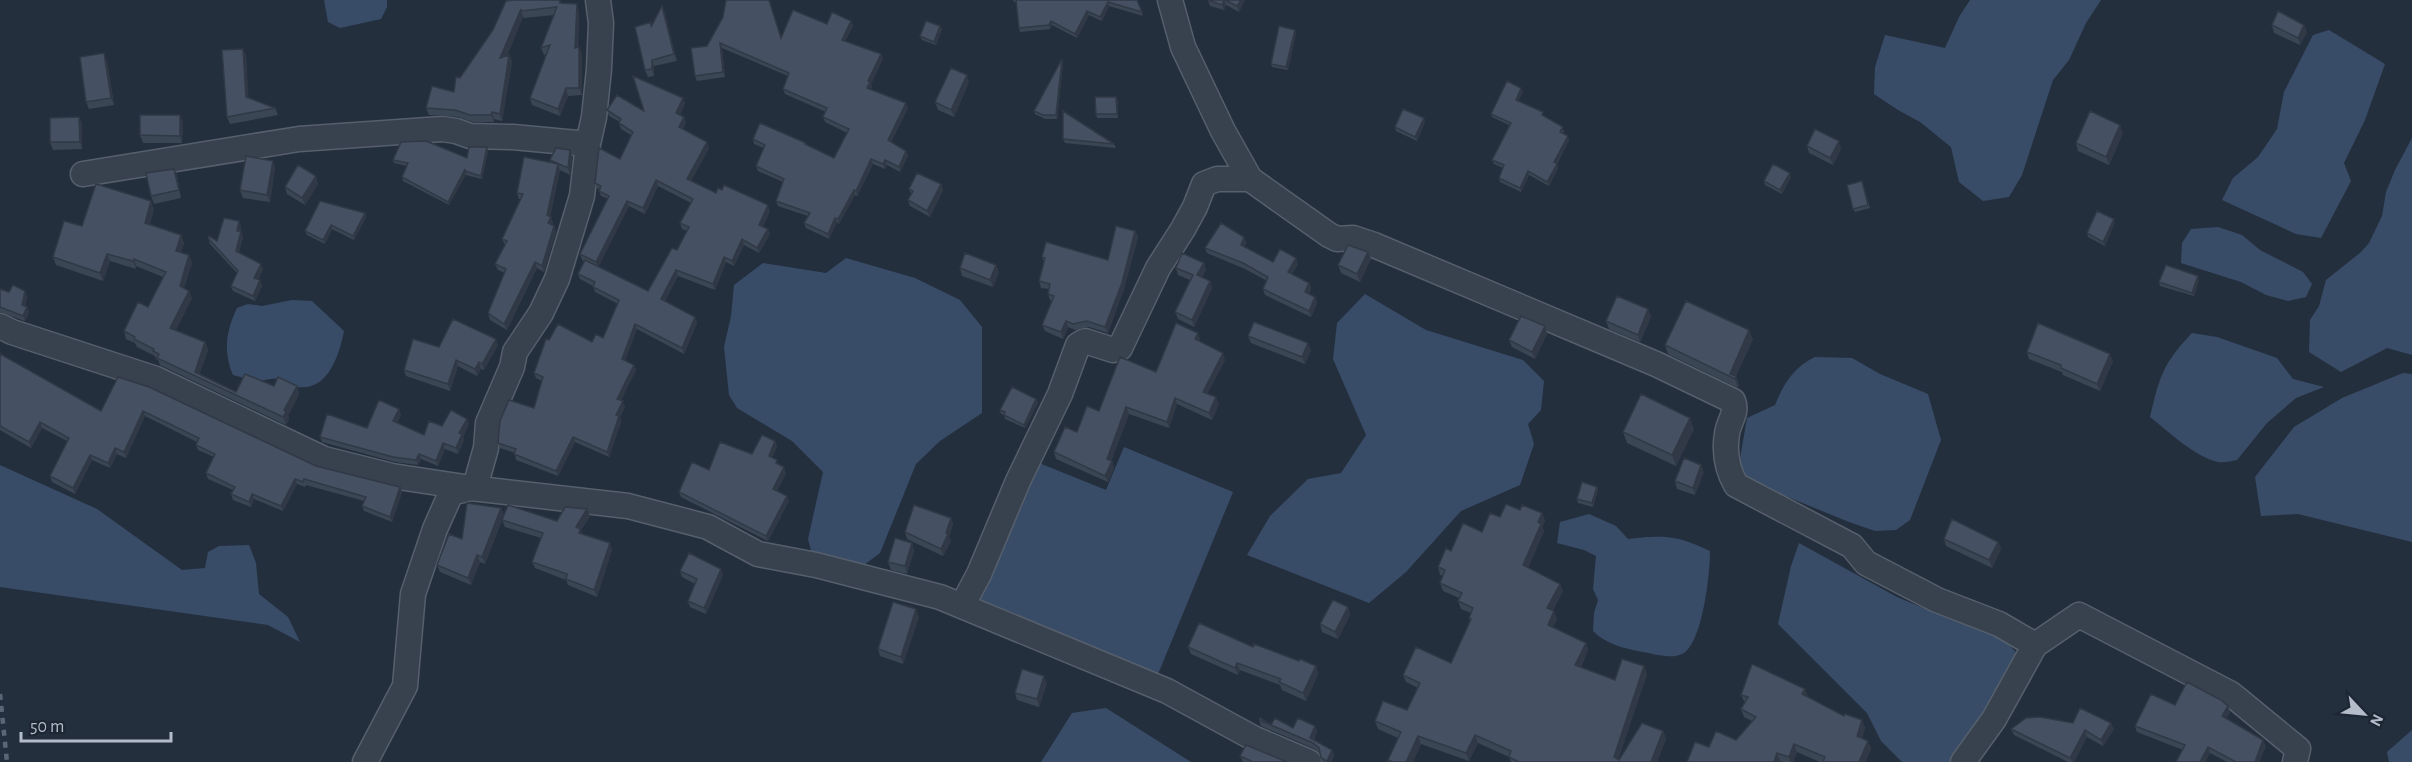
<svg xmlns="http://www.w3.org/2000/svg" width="2412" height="762" viewBox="0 0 2412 762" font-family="'Alegreya Sans',sans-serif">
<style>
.water{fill:#394c67}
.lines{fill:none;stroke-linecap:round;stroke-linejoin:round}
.street-casing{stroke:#565f6c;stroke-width:27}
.street{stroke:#38414e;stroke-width:24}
.rail{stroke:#5a6575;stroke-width:4.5;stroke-dasharray:6 6;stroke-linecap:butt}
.wall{fill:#3b4654;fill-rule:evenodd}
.shaded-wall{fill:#303945}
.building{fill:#455162;stroke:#303945;stroke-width:1.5}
</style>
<rect width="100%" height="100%" fill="#242f3e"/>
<path class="water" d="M324,0h63v7l-6,12 -41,9 -12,-6z
M1970,0h131l-15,23 -17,37 -16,20 -31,95 -13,22 -26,4 -24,-19 -8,-35 -31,-25 -22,-12 -24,-16 1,-27 10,-32 60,13 14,-31z
M2329,30l56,34 -20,56 -21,43 7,18 -30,57 -25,-4 -74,-34 11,-22 25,-21 19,-28 7,-37 29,-57z
M2412,138v217l-25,-7 -46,24 -32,-20 1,-32 9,-14 7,-26 35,-28 8,-9 13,-27 4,-24 9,-22z
M2218,227l24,8 18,15 43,22 9,12 -6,13 -18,4 -22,-6 -25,-13 -60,-19 1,-20 9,-14z
M846,258l69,20 45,22 22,27v86l-42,28 -24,23 -36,89 -24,18 -42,-9 -6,-23 15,-67 -31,-31 -55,-33 -8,-13 -5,-48 7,-31 3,-31 29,-22 63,10z
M1365,294l61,36 97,30 21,21 -3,29 -13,14 6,20 -14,41 -59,26 -55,61 -37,31 -122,-48 23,-39 38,-37 33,-6 25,-38 -33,-76 4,-36z
M292,300l20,1 32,30c-5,25 -17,64 -51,55 -5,-1 -8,-6 -13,-7 -7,-2 -16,2 -23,2 -8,-1 -16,-4 -24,-6 -10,-23 -7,-44 4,-67l11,-4 14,2z
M2192,333l25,4 60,21 16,21 31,8 -28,11 -29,25 -30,37c-6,1 -13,3 -19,2 -23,-5 -49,-30 -68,-45 10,-41 12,-52 42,-84z
M1815,357l37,1 28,16 48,20 13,46 -31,80 -14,10 -21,1 -26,-9 -93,-38 -18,-14 9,-52 28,-13c9,-22 19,-38 40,-48z
M2403,373l9,1v168l-114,-28 -37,2 -6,-39 39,-50 48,-29z
M1124,447l109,45 -77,187 -181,-75 59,-143 72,29z
M0,465l97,44 85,61 23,-2 3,-16 11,-6 30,-1 7,18 3,31 29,23 12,25 -32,-17 -268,-38z
M1589,514l27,12 12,13c37,-4 48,-4 82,12 0,23 -7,89 -26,102 -11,7 -29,1 -41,-1 -17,-3 -38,-8 -50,-21l1,-18 4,-13 -5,-11 3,-33 -12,-6 -27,-7 3,-21z
M1799,543l98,54 50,21 44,6 29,33 -63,105h-55l-21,-21 -14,-28 -89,-89 13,-58z
M1106,708l85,54h-150l31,-49z
M2412,730v32h-23l-2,-10z"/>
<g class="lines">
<defs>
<path id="street" d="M1170,0l13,47 40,84 27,48 79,56 8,4 16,-1 21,7 282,119 77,37c5,12 -5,21 -6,33 -3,18 0,35 9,51l116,61 14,17 71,37 62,24 36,21 44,-30 152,79 67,55 -3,13
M83,174l216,-35 143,-10 14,2 14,5 43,1 75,7
M0,326l12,6 144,47 168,80 68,17 79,12 157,18 80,21 50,27 58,11 124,32 227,94 88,48 54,23
M962,606l17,-32 39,-93 42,-87 18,-49 7,-4 28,9 7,-2 38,-80 25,-39 12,-22 9,-23 13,-5h33
M365,762l40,-76 8,-92 22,-65 16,-36 20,-5 6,-8 9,-32 2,-25 24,-56 3,-15 26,-39 16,-34 25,-83 6,-52 6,-27 5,-48 2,-46 -3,-23
M1963,762l31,-43 41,-74"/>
</defs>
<use href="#street" class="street-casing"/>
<use href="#street" class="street"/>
<path class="rail" d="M0,694l7,68"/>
</g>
<path class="wall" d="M514,0h46l1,3 18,8 -1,37 1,-1 3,8v40l-14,1 -8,20 -28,-11 -2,-7 17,-44 -3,1 -3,-7 13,-33 -30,3 -1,-1 -16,39 2,-1 3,7 -10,59 -8,-2v3h-21l-15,-5 -29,-2 -3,-7 28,-16 6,-14z
M1013,0h124l6,16 -34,-10 -7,15 -13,-6 -12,23 -25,-13 -2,4 -30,3 -1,-4 -2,-25 -3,-1z
M1208,0h37l-6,12 -13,-7 -2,5 -14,-4z
M662,6l15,55 -23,5v10l-6,1 -3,-7 7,-45z
M723,17l58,20 46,-13 24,-3 2,5 -8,15 36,13 2,5 -12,25 1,3 -2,2 38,19 -17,34 15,9 2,5 -8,16 -13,-7 -2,4 -12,-5 -16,32 -2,-1 -16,29 -2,-2 -8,17 -23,-11 -2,-5 4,-7 -30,-10 -2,-5 7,-19 -25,-11 -2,-5 8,-18 -10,-4 -1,-5 54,6 27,13 13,-25 -22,-11 -2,-5 3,-5 -41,-18 -2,-5 5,-13 -66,-28 3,29 -28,4 -2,-5 12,-30z
M2272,25h32l3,7 -7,13 -26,-12z
M940,26l2,3 -6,16 -14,-5 -2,-4z
M1296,33l-8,37 -16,-3 -1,-3z
M243,49l3,7 2,42 27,10 3,7 -48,9 -3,-7z
M107,61l7,44 -25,4 -3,-7z
M1063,63l-6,56h-12l-10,-5 -1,-3z
M969,82l-15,35 -16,-7 -3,-8z
M1523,92l-5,9 27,15 19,15 -1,2 6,7 -12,24 1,4 -9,18 -20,-11 -8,17 -21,-10 -1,-4 4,-10 -9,-4 -2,-4 17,-35 -17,-8 -1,-3z
M1116,97l2,4v17h-21l-1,-4z
M683,98l2,5 -5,12 4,2 2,5 -3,7 26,19 -18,33 25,12 54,18 -7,15 5,3 2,5 -11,19 -15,-8 -10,21 -8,-4 -11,28 -37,-14 -13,25 30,16 2,6 -13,31 -47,-25 -12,31 9,5 2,5 -15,30 4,7 -5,10 1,5 -12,35 -34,-15 -17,34 -42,-16 -1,-7 -15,-5 -2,-5 36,-35 8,-27 -6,-3 -2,-5 15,-33 43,2 11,-4 15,-34 -23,-12 -2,-6 -13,-7 -2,-5 6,-13 -2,-1 -2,-6 28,-55 -7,-3 -2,-5v-2l-2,-1 -2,-5 25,-24 11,-24 -10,-6 -2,-6 1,-1 -11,-6 -2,-6 37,1zM658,186l33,17 -11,20 2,6 5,2 -10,19 -29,41 -50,-25 31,-60 16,8z
M180,115l3,8 -1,20h-39l-3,-8z
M79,117l3,8v24l-29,1 -3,-8z
M1425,122l-8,19 -21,-10 -1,-4z
M2123,133l-14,32 -31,-14 -2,-8z
M1063,139l51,5 2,4 -51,-5z
M1807,146l34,3 -8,16 -24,-12z
M570,150l2,7 -2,18 -10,-5 -10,47 3,6 -1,2 2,1 2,6 -12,40 -7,-4 -30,62 -17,-10 -2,-7 17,-40 -7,-3 -3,-6 10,-19 -3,-6 19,-40h-2l-2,-6 34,-30 -1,-3z
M488,151l-6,28 -16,-4v-1l-17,31 -46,-24 -1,-4 5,-11 -13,-3 -1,-3 74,-2z
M273,161l2,7 -5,34 -27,-4 -3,-8z
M174,169l3,7 4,22 -27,6 -3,-8z
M316,176l2,8 -13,21 -18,-11 -2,-7z
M1791,177l-9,17 -17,-9 -1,-4z
M1862,181l8,27 -15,4 -2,-3z
M941,184l2,6 -13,27 -20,-11 -2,-6 3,-6 -2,-5z
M154,209l-4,15 31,11 3,8 -3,9 8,3 3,8 -8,25 8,10 -16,32 29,12 3,8 -9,25 37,17 38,-6h23l2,8 -11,22 1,3 -3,6 -126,-60 -2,-5 -2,-1 -1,-3 -18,-9 -2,-4 -9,-4 -2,-8 24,-24 15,-30 -27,-11v3l-26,-8 -7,20 -47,-16 -3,-8z
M365,213l1,4 -12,23 -22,-11 -7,15 -18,-9 -2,-4z
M239,221l2,6 -1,4h1l2,6 -4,15 24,17 -5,11h2l2,6 -7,15 -22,-10 -2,-5 6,-13 -27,-29 -2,-6 9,3z
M2115,222l-10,24 -17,-9 -1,-4z
M1135,231l3,6 -14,52 -16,44 -19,-6 -14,3 -7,-3 -5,12 -18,-8 -3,-6 10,-24 -2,-1 -2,-6 1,-5 -8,-1 -2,-7 5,-19 -2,-5 66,3z
M1244,237l2,6 -2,4 29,15 25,2 -6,10 17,9 2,5 -2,6 6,3 2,6 -6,14 -46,-22 -2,-6 4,-8 -22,-12 -38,-16 -2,-5z
M1368,252l3,7 -11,23 -19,-9 -3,-8z
M1204,263l2,7 -4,7 8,4 2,7 -18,39 -16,-8 -3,-7 15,-32 -12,-5 -2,-7z
M996,265l3,7 -6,15 -31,-11 -2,-8z
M2199,280l-5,16 -34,-10 -1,-4z
M0,289l27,8 -2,9 4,6 -4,9 -25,-9z
M1648,309l3,8 -11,25 -31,-13 -3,-8z
M1545,326l2,8 -12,25 -23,-12 -3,-7z
M1248,336l63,14 -6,14 -54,-21z
M1200,339v2l25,19 -18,34 12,10 -7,16 -35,-16 -8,24 -40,-14 -18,47h1l2,7 -6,14 -52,-23 -2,-7 45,-41z
M1753,339l-17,37 3,9 -1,3 -70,-34 -3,-9z
M498,345l-14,25 -3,-1 -4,7 -19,-10 -8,25 -44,-15 -2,-6 35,-23z
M2027,352l86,9 -13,30 -37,-16 -1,-3 -33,-13z
M0,354l101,57 17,-34 198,89 84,21 2,5 -10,30 -28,-11 -2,-5 2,-5 -58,-16 -1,2 -8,-3 -14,27 -29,-12 -3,8 -18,-7 -2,-6 2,-4 -25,-11 -2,-6 8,-16 -16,-7 -2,-5 1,-3 -52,-26 -19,42 -9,-4 -7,14 -18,-8 -17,34 -23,-12 -2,-6 17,-35 -25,-13 -11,20 -31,-18z
M1036,399l2,4 -13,25 -20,-9 -1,-4 -3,-1 -1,-4z
M401,415l-4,8 27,12 18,-9 27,-2 -6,13 1,3 -6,14 -13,-5 -7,17 -17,-7 -3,6 -23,-3 -73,-20 -2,-5 47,-9z
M1694,429l-18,37 -49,-23 -4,-11z
M775,441l2,6 -5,10 14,16 -9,18 12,10 -21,40 -87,-44 -2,-5 30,-22 43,-16z
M1704,472l-9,23 -18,-6 -2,-8z
M1597,487l1,3 -5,17 -15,-4 -1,-4z
M501,508l3,7 -19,49 -5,-2 -9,23 -31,-13 -3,-7 25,-26z
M1520,510l22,3 3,8 -3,6 2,4 -16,37 35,23 -10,19 4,9 -4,8 33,16 2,7 -7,17 34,13 32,-6 -29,86 45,-29 3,8 -9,23h-146l-2,-5 -31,-14 -9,18 -48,-17 -8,18h-24l-1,-2 10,-22 -20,-9 -3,-8 32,-11 11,-22 -12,-6 -3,-7 48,-12 19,-42 -1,-3 2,-5 -10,-4 -3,-8 1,-3 -16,-7 -3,-8 3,-7 -3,-1 -2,-8 13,-16 31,-19 18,-15z
M590,516l-9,14 1,4 30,16 -15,47 -29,-12 -2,-5 -31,-12 -3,-6 9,-24 -36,-11 -3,-7 55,1z
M951,518l2,6 -4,13 2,4 -8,15 -36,-17 -2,-7z
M1944,539l54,3 3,7 -9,19 -46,-22z
M912,543l2,8 -7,23 -16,-4 -3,-8z
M721,569l2,6 -17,39 -16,-7 -2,-6 7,-17 -13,-7 -2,-6z
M1348,607l2,8 -12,24 -16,-7 -2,-8z
M919,617l-16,47 -23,-8 -2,-7z
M1188,647h65l63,19 2,8 -12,27 -24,-11 -2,-5 -40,-15 -2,5 -47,-21z
M1047,683l-8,24 -22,-7 -2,-7z
M1741,695l67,2 36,19 18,4 3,8 -3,10 6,3 3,8 -6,13h-45l-23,-10 -4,10h-9l-75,-15 27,-7 16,-19 -8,-4 -3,-8 4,-6z
M2175,705l55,7 -4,7 40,27 -7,16h-32l-17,-9 -5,9h-29l7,-12 -46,-18 -2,-6z
M1259,720l12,5 22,3 22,-2 2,5 -3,9 18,10 2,6 -3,6h-9l-2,-9 -5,-4 -54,-23z
M2011,729h103l-11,17 -16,-9 -13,25h-6l-54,-27z
M1240,756l47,6h-44z"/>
<path class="shaded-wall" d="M1224,0l2,5 -2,5 -2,-5z
M1241,0h4l-6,12 -2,-6z
M1108,2l1,4 -7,15 -2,-4z
M577,4l2,7 -2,44 -2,-7z
M662,6l3,6 12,49 -3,-7z
M521,9l2,8 -20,49 -3,-8z
M1087,11l2,4 -12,23 -2,-4z
M851,21l2,5 -10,19 -1,-5z
M1051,21l1,4 -2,4 -1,-4z
M2304,25l3,7 -7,13 -2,-7z
M940,26l2,3 -6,16 -2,-3z
M1295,30l1,3 -8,37 -2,-3z
M720,43l2,5 3,29 -2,-5z
M579,47l3,8v40l-3,-7z
M243,49l3,7 3,48 -3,-7z
M104,53l3,8 7,44 -3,-7z
M881,54l2,5 -12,25 1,3 -3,6 -2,-5 1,-7z
M509,55l3,7 -10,59 -2,-7z
M1062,59l1,4 -6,56 -1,-4z
M652,60l2,6v10l-2,-7z
M967,75l2,7 -15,35 -3,-7z
M566,88l2,8 -8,20 -2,-7z
M1521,88l2,4 -6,11 -1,-3z
M1116,97l2,4v17l-1,-4z
M683,98l2,5 -7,16 -2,-6z
M906,103l2,5 -19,37 -1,-5z
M492,112l2,7v3l-3,-7z
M180,115l3,8 -1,20 -2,-7z
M79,117l3,8v24l-2,-7z
M684,117l2,5 -5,11 -2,-6z
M1424,118l1,4 -8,19 -2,-4z
M2120,125l3,8 -14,32 -3,-8z
M1568,136l1,4 -14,26 -1,-4z
M1839,141l2,8 -8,16 -3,-7z
M707,142l2,6 -20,36 -2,-5z
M487,147l1,4 -6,28 -1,-3z
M570,150l2,7 -2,18 -2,-7z
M906,151l2,5 -8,16 -1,-5z
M871,159l2,5 -16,32 -1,-5z
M885,160l2,5 -2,4 -2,-5z
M273,161l2,7 -5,34 -3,-7z
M558,164l2,6 -11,51 2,-4 2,6 -3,7 -3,-15z
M1557,164l1,4 -9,18 -2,-4z
M174,169l3,7 4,22 -2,-8z
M465,169l1,5 -17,31 -1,-3z
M1528,171l1,4 -8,17 -1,-4z
M1790,173l1,4 -9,17 -2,-4z
M316,176l2,8 -13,21 -3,-7z
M656,180l2,6 -13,28 -2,-6z
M941,184l2,6 -13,27 -3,-6z
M854,190l1,5 -16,29 -1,-5z
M151,201l3,8 -6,22 -3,-8z
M627,201l2,5 -31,62 -2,-6z
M768,205l2,6 -9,19 -2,-5z
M365,213l1,4 -12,23 -1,-4z
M835,218l2,4 -8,17 -1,-5z
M2114,219l1,3 -10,24 -2,-4z
M239,221l2,6 -2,9 -2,-5z
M331,225l1,4 -7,15 -2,-4z
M554,226l2,6 -12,40 -2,-6z
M768,229l2,5 -11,19 -2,-5z
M241,231l2,6 -5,19 -2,-5z
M1135,231l3,6 -14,52 -16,44 -3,-6z
M181,235l3,8 -5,15 -3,-7z
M1244,237l2,6 -3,8 -2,-6z
M742,239l2,6 -10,21 -2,-5z
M1368,252l3,7 -11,23 -3,-8z
M107,254l3,7 -7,20 -3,-8z
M189,255l3,8 -10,31 -2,-8z
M724,257l2,5 -11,28 -2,-6z
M1296,258l2,6 -8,14 -2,-6z
M134,259l2,7v3l-3,-8z
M535,262l2,6 -30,62 -3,-6z
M1204,263l2,7 -7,12 -2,-7z
M261,264l2,5 -7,14 -2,-5z
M996,265l3,7 -6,15 -3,-7z
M676,270l2,6 -15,28 -2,-5z
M2198,276l1,4 -5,16 -2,-3z
M260,280l2,6 -7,15 -2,-5z
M1210,281l2,7 -18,39 -2,-7z
M1309,283l2,5 -4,9 -2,-5z
M25,291l2,6 -3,13 -2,-5z
M189,291l3,7 -19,38 -3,-8z
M1315,297l2,6 -6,14 -2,-6z
M27,307l2,5 -4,9 -2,-5z
M1648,309l3,8 -11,25 -2,-7z
M695,317l2,6 -13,31 -2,-6z
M1066,321l2,6 -5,12 -2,-7z
M635,324l2,5 -13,35 -2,-5z
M1545,326l2,8 -12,25 -3,-7z
M1749,330l4,9 -17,37 3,9 -1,3 -3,-9 -5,-5z
M1198,333l2,6 -2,6 -3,-6z
M496,339l2,6 -14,25 -2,-6z
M205,342l3,8 -10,27 -3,-5z
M1308,343l3,7 -6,14 -3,-7z
M1223,353l2,7 -20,38 -2,-6z
M2110,354l3,7 -13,30 -3,-7z
M456,360l2,6 -8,25 -2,-7z
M479,362l2,7 -4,7 -2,-7z
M634,365l2,5 -17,34 -2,-5z
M297,386l2,8 -11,22 1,3 -3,6 -3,-8 1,-7z
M1216,397l3,7 -7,16 -3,-7z
M1175,398l2,6 -8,24 -2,-6z
M1036,399l2,4 -13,25 -1,-3z
M623,401l2,6 -5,10 1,5 -12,35 -2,-5 9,-37z
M1126,407l3,7 -20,51 -2,-6z
M399,409l2,6 -6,11 -2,-5z
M143,411l2,5 -19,42 -2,-6z
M1690,418l4,11 -18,37 -4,-11z
M467,419l2,5 -6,13 1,3 -6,14 -2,-6 3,-15z
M40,422l2,6 -11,20 -2,-6z
M573,437l2,5 -17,34 -2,-5z
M775,441l2,6 -6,14 -2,-5z
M443,443l2,6 -7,17 -2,-5z
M115,448l2,6 -7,14 -2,-5z
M419,454l2,5 -3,6 -2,-5z
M90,455l2,5 -17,34 -2,-6z
M1112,461l2,7 -6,14 -3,-6z
M1701,465l3,7 -9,23 -2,-7z
M784,467l2,6 -11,21 -2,-5z
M295,479l2,5 -14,27 -2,-5z
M400,487l2,5 -10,30 -2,-5z
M1597,487l1,3 -5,17 -1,-4z
M252,494l2,5 -3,8 -2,-5z
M787,496l2,5 -21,40 -2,-5z
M501,508l3,7 -19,49 -3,-7z
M587,509l3,7 -9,14 1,5 -1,4 -5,-12z
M1542,513l3,8 -3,6 2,4 -18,42 -3,-8z
M951,518l2,6 -4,13 2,4 -8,15 -2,-7z
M1998,542l3,7 -9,19 -3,-8z
M610,543l2,7 -15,47 -3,-7z
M912,543l2,8 -7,23 -2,-8z
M477,555l3,7 -9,23 -3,-7z
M721,569l2,6 -17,39 -2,-6z
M1560,584l3,7 -13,24 -3,-7z
M1348,607l2,8 -12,24 -3,-7z
M916,609l3,8 -16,47 -2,-7z
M1554,611l3,8 -7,14 -2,-8z
M1586,643l2,7 -10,22 -3,-7z
M1237,663l3,7 -2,5 -3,-7z
M1316,666l2,8 -12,27 -3,-8z
M1644,666l3,8 -30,88 -3,-5z
M1044,676l3,7 -8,24 -2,-8z
M1805,689l3,8 -6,-3z
M2228,706l2,6 -6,10 -2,-6z
M1862,720l3,8 -5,16 -3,-8z
M2111,723l3,6 -11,17 -2,-6z
M1315,726l2,5 -5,12 -2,-5z
M2085,730l2,7 -13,25h-2l-2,-4z
M1663,731l3,8 -9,23h-6z
M1475,735l3,8 -9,18 -3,-8z
M1418,736l3,8 -8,18h-7z
M2263,740l3,6 -7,16h-4z
M1868,741l3,8 -6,13h-6z
M1794,744l3,8 -4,10h-3l-1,-5z
M2208,747l2,6 -5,9h-5z
M1332,750l2,6 -3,6h-4z
M1777,753l3,8v1h-6z"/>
<path class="building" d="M514,0h45l1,3 17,1 -2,44 4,-1v41h-13l-8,21 -28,-11 20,-53 -9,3 16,-41 -36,4v-2l-21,49 9,-3 -9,59 -8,-2 -1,3h-21l-15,-5 -29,-2 6,-22 22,6 2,-15 4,1 33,-48 13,-29z
M726,0h43l12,38 12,-28 34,14 5,-12 19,9 -9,19 39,14 -13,27 2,1 -3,6 39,15 -18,37 18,11 -7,16 -14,-7 -2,4 -12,-5 -15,32 -2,-1 -16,29 -3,-1 -7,16 -24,-11 6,-10 -34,-12 8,-22 -28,-13 9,-21 -12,-6 7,-16 46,20 -1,1 29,14 15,-29 -26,-12 4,-9 -44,-19 6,-16 -69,-30 3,29 -28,4 -4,-28 16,-2 16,-29z
M1016,0h121l5,12 -34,-10 -8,15 -13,-6 -12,23 -24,-13 -2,4 -30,3z
M1208,0h16l-2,5z
M1225,0h16l-4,6z
M662,6l12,48 -22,6v9l-7,1 -10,-43 16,-5v5z
M2278,11l26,14 -6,13 -26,-13z
M926,21l14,5 -6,16 -14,-6z
M1279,26l16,4 -9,37 -15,-3z
M243,49l3,48 29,11 -48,9 -5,-67z
M104,53l7,45 -25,4 -6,-45z
M1062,59l-6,56h-13l-9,-4z
M951,68l16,7 -16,35 -16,-8z
M633,76l50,22 -7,15 8,4 -5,10 28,15 -20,37 29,14 2,-5 4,2 2,-5 44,20 -9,20 9,4 -11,19 -15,-9 -10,22 -8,-4 -11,27 -37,-14 -15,29 34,18 -13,31 -47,-24 -13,35 12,6 -17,34 6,2 -7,14 3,1 -12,36 -34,-15 -17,34 -42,-17 2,-5 -18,-6 2,-22 9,-21 25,8 9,-31 -9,-4 12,-34 3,1 9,-16 34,18 4,-8 7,4 16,-38 -26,-13 2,-5 -17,-8 7,-14 63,31 24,-43 5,2 12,-23 -9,-4 13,-24 -37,-19 -13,28 -16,-7 -31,61 -16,-8 29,-58 -10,-5 2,-5 -6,-3 4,-35 21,11 13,-27 -14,-9 2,-4 -14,-9 10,-15 27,16z
M1507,81l14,7 -5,12 27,12 -1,3 21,12 -3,5 8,4 -14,26 3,2 -10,18 -19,-11 -8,17 -21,-10 5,-13 -12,-5 19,-37 -20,-9z
M1095,97h21l1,17h-21z
M1403,109l21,9 -9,19 -20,-10z
M1063,111l51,33 -51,-5z
M2090,111l30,14 -14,32 -30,-14z
M140,115h40v21l-40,-1z
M79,117l1,25h-30v-24z
M1815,129l24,12 -9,17 -23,-12z
M426,141l41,17 2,-11h18l-6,29 -16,-5v-2l-17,33 -46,-25 6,-14 -15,-3 8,-18z
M556,148l14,2 -2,18 -18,-8z
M246,156l27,5 -6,34 -27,-5z
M524,157l34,7 -11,51 4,2 -3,6 6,3 -12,40 -7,-4 -31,62 -16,-11 18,-44 -11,-5 12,-23 -5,-2 21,-45 -6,-1z
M1773,164l17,9 -10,17 -16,-9z
M298,165l18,11 -14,22 -17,-11z
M174,169l5,21 -28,6 -5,-23z
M917,173l24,11 -14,27 -19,-11 5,-9 -4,-2z
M1862,181l6,24 -15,4 -6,-24z
M96,184l55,17 -6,22 36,12 -5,16 13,4 -9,31 9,5 -19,37 35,14 -10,30 41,20 9,-18 29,12 4,-9 19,9 -13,24 2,2 -3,5 -126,-59 2,-4 -6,-3 1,-2 -20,-10 1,-2 -11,-6 14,-29 10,5 18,-35 -32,-13 -1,2 -26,-7 -7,19 -47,-16 11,-36 18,5z
M320,201l45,12 -12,23 -22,-11 -8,15 -18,-9z
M2097,211l17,8 -11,23 -16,-9z
M224,218l15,3 -2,10h4l-5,20 25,13 -7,14 6,2 -7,16 -22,-10 7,-15 -30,-33 1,-2 8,5z
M1221,223l23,14 -3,8 32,17 7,-13 16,9 -8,14 21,11 -4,9 10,5 -6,14 -46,-22 5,-12 -25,-14 -38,-15z
M1116,226l19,5 -13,52 -17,44 -18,-6 -14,3 -7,-3 -5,11 -19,-7 12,-29 -6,-2 2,-10 -11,-3 6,-23 -3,-1 4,-15 62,18z
M1348,245l20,7 -11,22 -19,-9z
M965,253l31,12 -6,15 -30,-12z
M1182,253l22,10 -7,12 13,6 -18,39 -17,-8 18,-37 -17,-7z
M2166,265l32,11 -6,17 -33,-11z
M13,285l12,6 -3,14 5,2 -4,9 -23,-9v-18l9,3z
M1617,296l31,13 -10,26 -32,-14z
M1686,301l63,29 -19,44 6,2 -1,3 -70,-34z
M1521,316l24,10 -13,26 -23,-12z
M453,319l43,20 -14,25 -3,-2 -4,7 -19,-9 -8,24 -44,-14 9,-31 26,8z
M1254,322l54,21 -6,14 -54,-21z
M1176,323l22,10 -3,6 28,14 -20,39 13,5 -7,16 -34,-15 -8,24 -41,-15 -19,52 5,2 -7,15 -51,-24 11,-25 12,5 10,-26 12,5 21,-54 36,15z
M2038,323l72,31 -13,30 -36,-16v-3l-34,-13z
M0,354l101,57 17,-34 31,10 167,79 84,21 -10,30 -28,-11 4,-9 -62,-18 -1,3 -8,-3 -14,27 -29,-12 -3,8 -18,-8 4,-7 -29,-14 9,-19 -19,-9 3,-7 -56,-27 -19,41 -9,-4 -7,15 -18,-8 -17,33 -23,-12 19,-38 -29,-16 -11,20 -29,-16z
M1012,387l24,12 -12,26 -20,-10 1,-3 -5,-2z
M1641,394l49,24 -18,37 -49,-23z
M379,400l20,9 -6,12 31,14 5,-14 13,5 9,-16 16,9 -8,14 3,1 -6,14 -13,-5 -7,18 -17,-7 -3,6 -23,-3 -73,-20 7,-23 40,14z
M762,435l13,6 -6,15 8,4 -1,3 8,4 -11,22 14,7 -21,40 -87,-44 13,-30 17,8 11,-28 32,12z
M1684,458l17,7 -8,23 -18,-7z
M1582,482l15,5 -5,16 -15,-4z
M467,503l34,5 -19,49 -5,-2 -9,23 -31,-13 12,-31 13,5z
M1506,504l14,6 2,-5 20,8 -4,9 3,2 -18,41 37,19 -13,24 7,3 -6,14 38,18 -11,22 40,15 7,-21 22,7 -30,91 5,3 23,-37 21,8 -12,31h-132l-10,-5 2,-6 -36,-16 -9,18 -48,-17 -12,26h-13l-5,-2 13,-28 -26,-11 8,-20 24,9 13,-27 -17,-8 13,-28 35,16 20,-44 -2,-1 4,-10 -15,-7 4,-8 -22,-10 5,-13 -7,-3 8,-19 5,3 12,-28 19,9 8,-19 10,4z
M508,505l49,16 8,-14 22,2 -11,18 4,2 -1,4 31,10 -16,47 -28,-11 1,-5 -35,-12 11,-29 -41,-13z
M914,505l37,13 -5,15 2,1 -7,15 -36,-17z
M1952,519l46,23 -9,18 -45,-21z
M895,538l17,5 -7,23 -17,-4z
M689,553l32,16 -17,39 -16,-7 9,-22 -17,-8z
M1333,600l15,7 -13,25 -15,-8z
M893,602l23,7 -15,48 -23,-8z
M1199,623l54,24 1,-3 45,17 1,-2 16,7 -13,27 -24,-11 2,-3 -44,-16 -2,5 -47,-21z
M1752,664l53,25 -3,5 42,22 1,-2 17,6 -5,16 11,5 -9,21h-36l2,-5 -31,-13 -5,13 -12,-4 -3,9h-87l8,-20 14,5 7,-16 20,9 20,-23 -15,-8 7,-12 -7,-2z
M1022,669l22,7 -7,23 -22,-6z
M2187,682l34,18 7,6 -6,10 41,24 -8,22h-19l-28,-15 -8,15h-24l9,-17 -50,-19 16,-32 24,11z
M2080,708l31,15 -10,17 -16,-10 -15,28 -59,-29 15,-11 14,-1 33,6z
M1260,718l11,7 4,-7 18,10 5,-10 17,8 -5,12 22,12 -5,11 -6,-3 -2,-10 -6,-5 -54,-23z
M1246,745l41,17h-34l-13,-6z"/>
<g transform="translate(2364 714) rotate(116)" stroke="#1d2633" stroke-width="4.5" paint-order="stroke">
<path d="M0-4.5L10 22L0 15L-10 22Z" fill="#b4bcc9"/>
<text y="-9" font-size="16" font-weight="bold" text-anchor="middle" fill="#b4bcc9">N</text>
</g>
<path d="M21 732v9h150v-9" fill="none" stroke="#b4bcc9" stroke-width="3"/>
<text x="30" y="732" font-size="18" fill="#b4bcc9" stroke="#1d2633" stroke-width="4.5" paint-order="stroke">50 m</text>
</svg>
